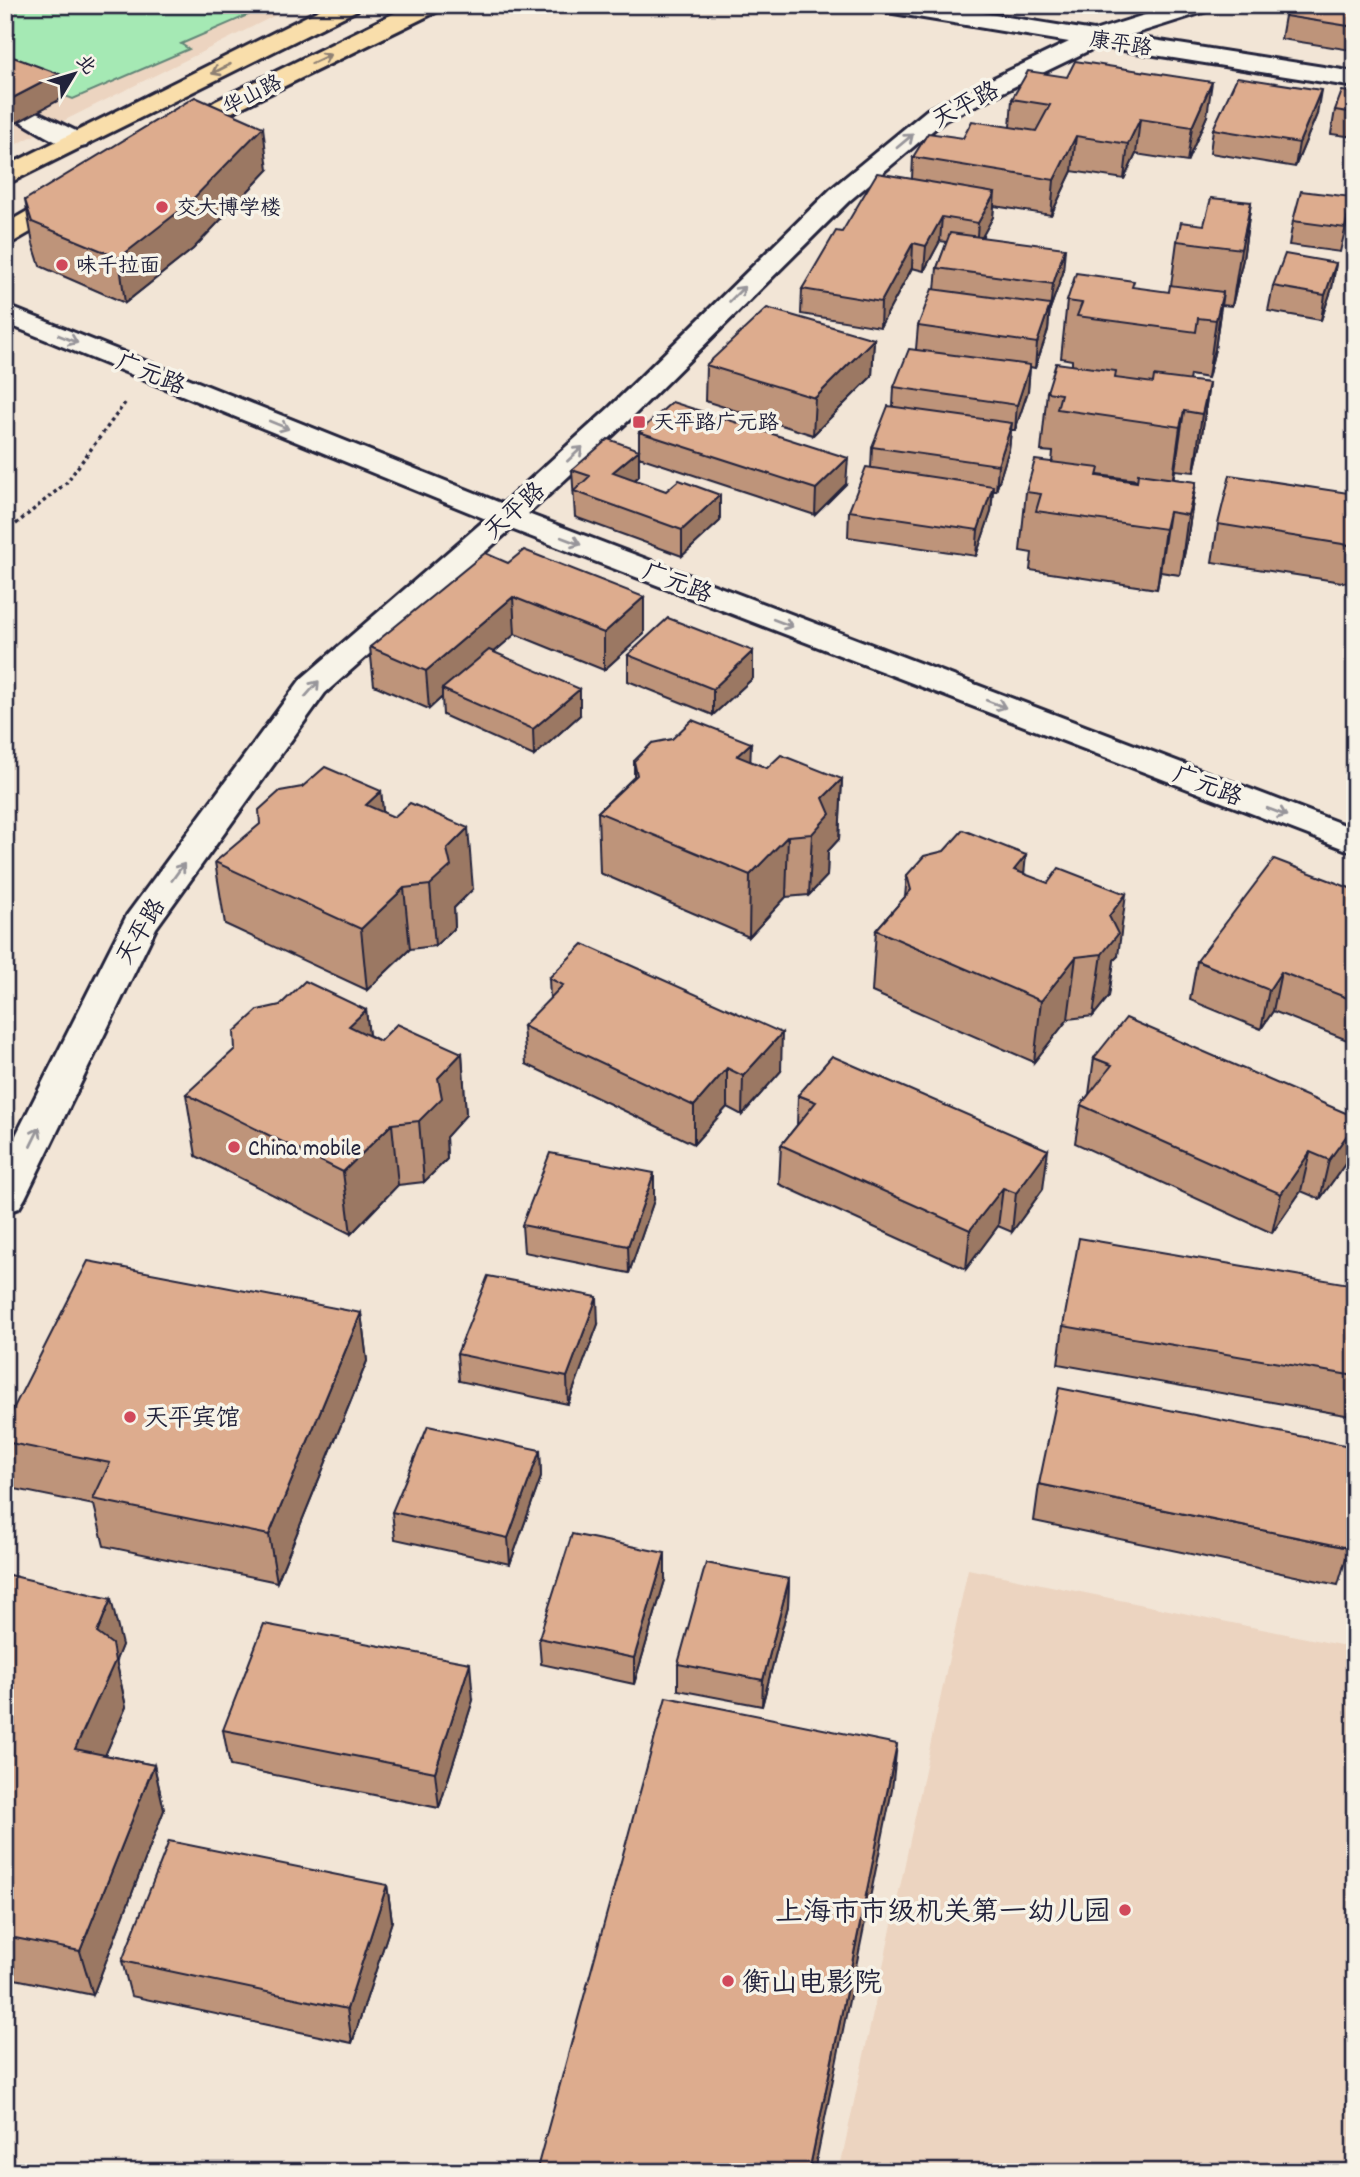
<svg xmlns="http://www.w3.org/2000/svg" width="1360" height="2177" viewBox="0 0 1360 2177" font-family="Dekko,'LXGW WenKai TC',sans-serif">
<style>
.built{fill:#ecd4c0}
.green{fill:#a5e9b4;stroke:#648678;stroke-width:2}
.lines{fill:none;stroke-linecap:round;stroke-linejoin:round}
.minor-casing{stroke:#22223b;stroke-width:6}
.major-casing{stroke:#22223b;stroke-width:6}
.path{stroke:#22223b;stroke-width:3.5;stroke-dasharray:3.5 3.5;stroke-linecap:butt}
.minor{fill:#f7f3e8;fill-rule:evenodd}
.major{fill:#f9deab;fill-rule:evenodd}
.wall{fill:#be947a;stroke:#22223b;stroke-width:2;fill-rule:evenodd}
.shaded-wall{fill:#9b7863;stroke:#22223b;stroke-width:2}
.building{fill:#ddac8e;stroke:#22223b;stroke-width:2}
.oneway{stroke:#8e8073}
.oneway2{stroke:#97959a}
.poi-dot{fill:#d1495b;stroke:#f7f3e8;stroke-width:2.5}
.labels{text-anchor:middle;stroke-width:7;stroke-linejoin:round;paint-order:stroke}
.far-street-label{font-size:21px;fill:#22223b;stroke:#f7f3e8}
.far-poi-label{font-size:21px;fill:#22223b;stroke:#f7f3e8;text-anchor:start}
.street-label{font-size:24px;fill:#22223b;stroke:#f7f3e8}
.poi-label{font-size:24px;fill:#22223b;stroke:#f7f3e8;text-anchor:start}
.near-poi-label{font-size:28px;fill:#22223b;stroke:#f7f3e8;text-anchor:end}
</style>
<rect width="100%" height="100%" fill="#f2e5d6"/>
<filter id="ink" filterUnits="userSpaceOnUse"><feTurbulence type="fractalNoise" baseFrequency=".0143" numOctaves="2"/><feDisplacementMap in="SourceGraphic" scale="14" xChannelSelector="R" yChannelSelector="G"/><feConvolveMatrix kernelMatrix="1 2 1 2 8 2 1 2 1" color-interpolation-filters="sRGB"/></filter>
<g filter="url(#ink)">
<path class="built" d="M5,5h291l-291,145z
M1018,5h94l-39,11z
M968,1569l387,79v524h-516z"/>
<path class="green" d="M5,5h266l-90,39 8,5 -116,50 -68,-26z"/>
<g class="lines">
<defs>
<path id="minor" d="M875,5h59l160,26 82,-26h37l-3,5 -82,26 227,36v15l-257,-41 -153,74 -96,81 -220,219 -101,94 827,315v24l-844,-324 -186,164 -169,235 -131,270 -6,10 -14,5v-56l122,-242 174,-236 185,-160 -481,-196v-18l498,199 106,-96 222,-219 96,-79 142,-68 -182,-30 -9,-2z
M29,108l57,28 4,5 -4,5c-22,6 -47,-15 -66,-25l-4,-5 4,-5z"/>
<path id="major" d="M329,5h31l-3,5 -352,175v-18z
M411,5h32l-3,5 -206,101 -49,29 -9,3 -9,-3 -4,-5 4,-5 49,-29z
M73,188l9,2 4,6 -4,6 -67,39 -10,2v-19l59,-34z"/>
</defs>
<use href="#minor" class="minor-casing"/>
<use href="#major" class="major-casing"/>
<path class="path" d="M5,533l61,-50 59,-80"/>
<use href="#minor" class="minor"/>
<use href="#major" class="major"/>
</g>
<path class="wall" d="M1355,5v36l-4,9 -70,-11 4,-23z
M1355,93v44l-24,-3 4,-24z
M1012,99l195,17 -20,46 -51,-8 -12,25 -52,-8 -21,44 -57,-9 -1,11 -11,20 81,36 -13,36 -2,21 -13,38 -5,-1 -2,24 -13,39h-4l-2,19 -13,42h-3l-2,21 -15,44 -128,-19 1,-26 22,-43 1,-21 21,-41 1,-19 22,-38 2,-23 17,-36 2,-22 10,-26 -7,-1 -16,30 -12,-3 -32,59 -79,-13 1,-25 40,-57 70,-53 1,-22 50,-19 47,-11z
M1317,114l-22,53 -85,-14 3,-24z
M268,170l-75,79 -68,54 -85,-37 -7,-22 -8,-44z
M1251,202l-8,57 -11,47 -11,-1 -6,44 -7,29 -18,-3 -1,6 20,2 -8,59 -7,30 -19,-2 -2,9 23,3 -9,59 -7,34 -20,-3 -3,17 -127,-19 2,-17 -12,-2 6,-59 26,-30 1,-10 -12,-1 6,-59 25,-27v-5l-11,-2 6,-57 102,-9 2,-6 6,-45 27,-16zM1098,475l39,5v2l-39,-6z
M1293,221l54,1 -7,30 -51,-7z
M1336,263l-4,25 -11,32 -53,-9 5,-25z
M874,339l-2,37 -59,59 -108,-34 1,-36z
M639,432l207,52 -31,31 -176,-58z
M1355,443v36l-8,-1z
M639,450v26l-4,4 85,41 -38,35 -107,-39 -3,-47z
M1355,494v90l-143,-22 6,-38z
M508,563l136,34v37l-40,36 -89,-36 -21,18 86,63 -46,41 -91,-41 -1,-18 -13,12 -55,-24 -4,-38z
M753,651v27l-40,37 -85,-34v-26z
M634,761h116l17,7 75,11 -3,60 -11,12 -1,25 -18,19 -23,2 -37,40 -149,-64 -2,-61 36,-35z
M381,791l2,21 90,77 -19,19 1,19 -20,19 -25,3 -43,41 -142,-66 -10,-62z
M1024,874l94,82 -4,4 -5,36 -16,20 -25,3 -34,43 -162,-70 4,-62 29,-33 2,-22z
M1355,890v153l-82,-32 -12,18 -71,-29 7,-39z
M549,978l232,93 -39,44 -15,-8 -33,37 -168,-80 -3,-38 27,-27z
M366,1010l3,25 11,6 82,12 4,62 -20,22 1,22 -23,23 -26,3 -47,49 -155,-78 -10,-62z
M1094,1058l256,99 -30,42 -19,-8 -29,42 -197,-90 6,-38 8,-11z
M798,1095l245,94 -31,43 -14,-6 -32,43 -187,-85 2,-39 16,-20z
M654,1200l-25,73 -105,-21 -2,-27z
M1355,1285v116l-4,15 -293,-52 5,-38z
M361,1313l6,48 -90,221 -173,-36 -10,-41 -84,-17 -5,-19v-44z
M598,1324l-30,80 -109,-23 -2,-27z
M540,1450l1,27 -31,87 -115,-25 -3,-27z
M1039,1484l310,64 -11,37 -304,-64z
M5,1574l117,71 -6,15 10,47 -21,48 49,10 10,45 -71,185 -88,-18z
M789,1579l-1,27 -26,100 -84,-16v-26z
M665,1580l-31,104 -93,-20 -2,-26z
M473,1700l-34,108 -209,-42 -7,-36z
M387,1885l5,36 -40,122 -221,-47 -9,-35z"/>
<path class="shaded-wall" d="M1355,29v12l-4,9z
M59,74l4,24 -58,31v-27z
M1212,82l-5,34 -20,46 5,-35z
M1321,90l-4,24 -22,53 4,-24z
M1140,119l-4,35 -12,25 4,-35z
M263,127l5,43 -75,79 -68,54 -6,-45z
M1076,136l-4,35 -21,44 3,-35z
M995,193l-2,24 -17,31 2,-25z
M1251,202l-8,57 -11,47 9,-57z
M942,217l-2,24 -16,30 2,-25z
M913,243l-1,25 -32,59 1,-25z
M1065,248l-2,25 -13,36 3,-25z
M1336,263l-4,25 -11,32 4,-25z
M1223,292l-8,57 -7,29 8,-58z
M1050,305l-2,25 -13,38 2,-25z
M874,339l-2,37 -59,59 2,-37z
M1030,365l-2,26 -13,39 2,-25z
M1209,383l-8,59 -7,30 8,-58z
M1184,411l-9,59 -3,15 8,-58z
M1012,423l-3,26 -13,42 2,-26z
M639,450v26l-26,22v-26z
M848,458l-2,26 -31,31 1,-26z
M1196,482l-9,59 -7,34 8,-60z
M993,486l-2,26 -15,44 2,-26z
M720,495v26l-38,35v-26z
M1169,512l-9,60 -3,17 8,-60z
M513,597l2,37 -67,58 -6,-3v8l-13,12 -3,-38z
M644,597v37l-40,36v-37z
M753,651v27l-40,37v-26z
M580,689v26l-46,41 -1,-27z
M751,743l-2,60 -12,-47z
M842,779l-3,60 -11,12 -1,25 -18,19 3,-61 11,-36z
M381,791l6,61 -21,-47z
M468,828l5,61 -19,19 1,19 -20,19 -5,-61 17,-36z
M788,836l-2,61 -37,40 1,-62z
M1026,855l-6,61 -6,-46z
M404,888l6,61 -43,41 -6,-61z
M1126,894l-8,62 -4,4 -5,36 -16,20 9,-62 7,-38z
M1076,957l-8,62 -34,43 7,-61z
M1281,972l-8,39 -12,18 8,-39z
M366,1010l7,61 -24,-45z
M782,1033l-1,38 -39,44 1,-39z
M462,1053l4,62 -20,22 1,22 -23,23 -5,-61 19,-43z
M727,1068v39l-33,37v-38z
M392,1124l6,61 -47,49 -8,-62z
M1355,1124v11l-5,22 -30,42 9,-39z
M1048,1150l-5,39 -31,43 4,-39z
M1310,1152l-9,39 -29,42 9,-39z
M654,1173v27l-25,73 -1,-27z
M1003,1188l-5,38 -32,43 4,-39z
M597,1297l1,27 -30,80 -1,-27z
M361,1313l6,48 -90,221 -8,-47z
M540,1450l1,27 -31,87 -2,-26z
M665,1553v27l-31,104v-26z
M789,1579l-1,27 -26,100 1,-26z
M111,1599l11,46 -6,15 10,47 -38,88 -13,-46 22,-116z
M470,1663l3,37 -34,108 -4,-36z
M897,1744l-5,46 -78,382h-5z
M154,1765l10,45 -71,185 -13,-44z
M387,1885l5,36 -40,122 -5,-34z"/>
<path class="building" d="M1290,5h65v22l-70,-11z
M13,57l46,17 -54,28v-41z
M1075,61l137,21 -20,45 -52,-8 -12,25 -52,-8 -22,44 -141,-23 15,-24 35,5 9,-17 64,10 14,-26 -38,-6 16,-28 39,6z
M1237,77l84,13 -22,53 -86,-14z
M1342,91l13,2v20l-20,-3z
M195,97l68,30 -76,78 -68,53 -87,-36 -7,-22z
M877,173l118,20 -17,30 -36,-6 -16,29 -13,-3 -32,59 -79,-13 34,-58 6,1z
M1301,191l51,6 -7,31 -52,-7z
M1211,198l40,4 -10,47 -64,-8 4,-19 23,3z
M950,233l115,15 -12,36 -116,-16z
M1285,254l51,9 -11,32 -52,-9z
M1076,273l58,8 -2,6 37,5 1,-7 53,7 -7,28 -18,-2 -2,14 -119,-16 5,-13 -15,-2z
M932,289l118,16 -13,38 -119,-17z
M767,308l107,31 -59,59 -109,-33z
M909,349l121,16 -13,40 -123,-18z
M1056,363l60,8 -1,7 38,5 1,-7 55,7 -7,31 -18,-3 -4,16 -123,-18 4,-15 -14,-2z
M672,402l176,56 -32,31 -177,-57z
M888,406l124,17 -14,42 -126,-18z
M608,439l31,11 -26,22 53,19 13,-11 41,15 -38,35 -108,-39 16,-15 -18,-6z
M1035,460l64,8 -2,8 40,6 1,-8 58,8 -8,33 -19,-3 -4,17 -129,-18 5,-17 -15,-2z
M866,467l127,19 -15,44 -129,-19z
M1230,475l125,19v52l-137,-22z
M524,550l120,47 -40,36 -91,-36 -87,74 -56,-24 115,-94 23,10z
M668,618l85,33 -40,38 -85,-34z
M489,650l91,39 -47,40 -91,-40z
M692,720l59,23 -14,13 30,12 14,-13 61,24 -19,19 7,16 -18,20 -24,2 -38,39 -152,-63 39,-37 -3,-14 18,-18 20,-4z
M325,767l56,24 -15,14 28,12 16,-14 58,25 -21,21 4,17 -21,19 -26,3 -43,41 -146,-67 45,-38 -1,-14 21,-19 22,-4z
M963,830l63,25 -12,15 34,13 11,-15 67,26 -17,22 9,18 -16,20 -26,3 -35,44 -165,-71 35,-40 -4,-15 17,-19 20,-5z
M1274,859l81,31v111l-74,-29 -12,18 -72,-29z
M583,944l199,89 -39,43 -16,-8 -33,38 -171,-80 40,-41 -14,-7z
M305,981l61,29 -17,16 31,15 17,-17 65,29 -24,25 4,20 -23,23 -27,3 -49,48 -157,-78 49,-45 -1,-17 24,-22 22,-5z
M1126,1018l229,99v7l-26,36 -19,-8 -29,42 -200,-89 31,-40 -18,-7z
M832,1056l216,94 -32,43 -13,-5 -33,42 -189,-85 35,-43 -18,-7z
M550,1153l104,20 -26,73 -106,-21z
M1079,1238l276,47v91l-292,-50z
M88,1261l273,52 -92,222 -176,-36 17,-36 -105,-21v-17z
M488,1276l109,21 -30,80 -110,-23z
M1059,1388l296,59v46l-6,55 -310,-64z
M428,1426l112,24 -32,88 -116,-26z
M572,1534l93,19 -31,105 -95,-20z
M706,1563l83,16 -26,101 -85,-16z
M5,1574l106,25 -14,34 15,11 3,17 -40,88 79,16 -74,186 -75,-15z
M264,1624l206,39 -35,109 -212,-42z
M666,1697l231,47 -88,428h-273z
M169,1841l218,44 -40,124 -225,-48z"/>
<defs><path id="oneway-shaft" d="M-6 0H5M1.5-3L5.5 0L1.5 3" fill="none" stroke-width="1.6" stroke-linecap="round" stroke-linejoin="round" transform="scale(1.75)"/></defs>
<g class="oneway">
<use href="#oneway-shaft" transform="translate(321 59) rotate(-26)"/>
<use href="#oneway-shaft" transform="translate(221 69) rotate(153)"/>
</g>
<g class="oneway2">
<use href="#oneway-shaft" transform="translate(905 141) rotate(-40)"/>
<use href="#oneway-shaft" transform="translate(737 294) rotate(-45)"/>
<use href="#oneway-shaft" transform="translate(68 339) rotate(22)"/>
<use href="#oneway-shaft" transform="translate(279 425) rotate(22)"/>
<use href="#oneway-shaft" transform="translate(575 454) rotate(-43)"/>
<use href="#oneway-shaft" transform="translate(571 541) rotate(21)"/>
<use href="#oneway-shaft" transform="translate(783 623) rotate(21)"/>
<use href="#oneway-shaft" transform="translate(312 689) rotate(-49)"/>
<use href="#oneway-shaft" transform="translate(996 704) rotate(21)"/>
<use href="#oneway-shaft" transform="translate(1277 812) rotate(21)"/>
<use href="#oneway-shaft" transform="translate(178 872) rotate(-54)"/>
<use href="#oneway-shaft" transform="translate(35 1137) rotate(-64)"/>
</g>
</g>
<g class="poi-dot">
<circle cx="162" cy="207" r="7"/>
<circle cx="62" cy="265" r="7"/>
<rect x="632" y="415" width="14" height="14" rx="3.5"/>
<circle cx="234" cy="1147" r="7"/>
<circle cx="130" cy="1417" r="7"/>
<circle cx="1125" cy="1910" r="7"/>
<circle cx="728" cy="1981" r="7"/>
</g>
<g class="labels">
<g class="far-street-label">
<text transform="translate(1121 43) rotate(9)" y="7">康平路</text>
<text transform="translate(252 94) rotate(-27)" y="7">华山路</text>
</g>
<g class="far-poi-label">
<text x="176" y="214">交大博学楼</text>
<text x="76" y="272">味千拉面</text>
<text x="653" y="429">天平路广元路</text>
</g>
<g class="street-label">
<text transform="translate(965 104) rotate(-28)" y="8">天平路</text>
<text transform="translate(151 373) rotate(22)" y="8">广元路</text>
<text transform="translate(514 510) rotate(-42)" y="8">天平路</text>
<text transform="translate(678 582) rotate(21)" y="8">广元路</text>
<text transform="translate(1208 785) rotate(21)" y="8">广元路</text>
<text transform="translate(140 931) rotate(-59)" y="8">天平路</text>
</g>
<g class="poi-label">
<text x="248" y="1155">China mobile</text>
<text x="144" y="1425">天平宾馆</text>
</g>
<g class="near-poi-label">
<text x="1111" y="1920">上海市市级机关第一幼儿园</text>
<text x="742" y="1991" text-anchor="start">衡山电影院</text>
</g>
</g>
<rect width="1360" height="2177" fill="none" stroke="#f7f3e8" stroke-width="28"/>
<rect x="14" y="14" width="1332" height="2149" fill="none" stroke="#22223b" stroke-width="2.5" filter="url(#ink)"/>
<g transform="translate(74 74) rotate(52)" stroke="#f7f3e8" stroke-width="5" paint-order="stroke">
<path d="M0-5L12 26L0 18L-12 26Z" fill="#22223b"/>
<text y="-10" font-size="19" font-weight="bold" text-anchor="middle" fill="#22223b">北</text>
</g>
</svg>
